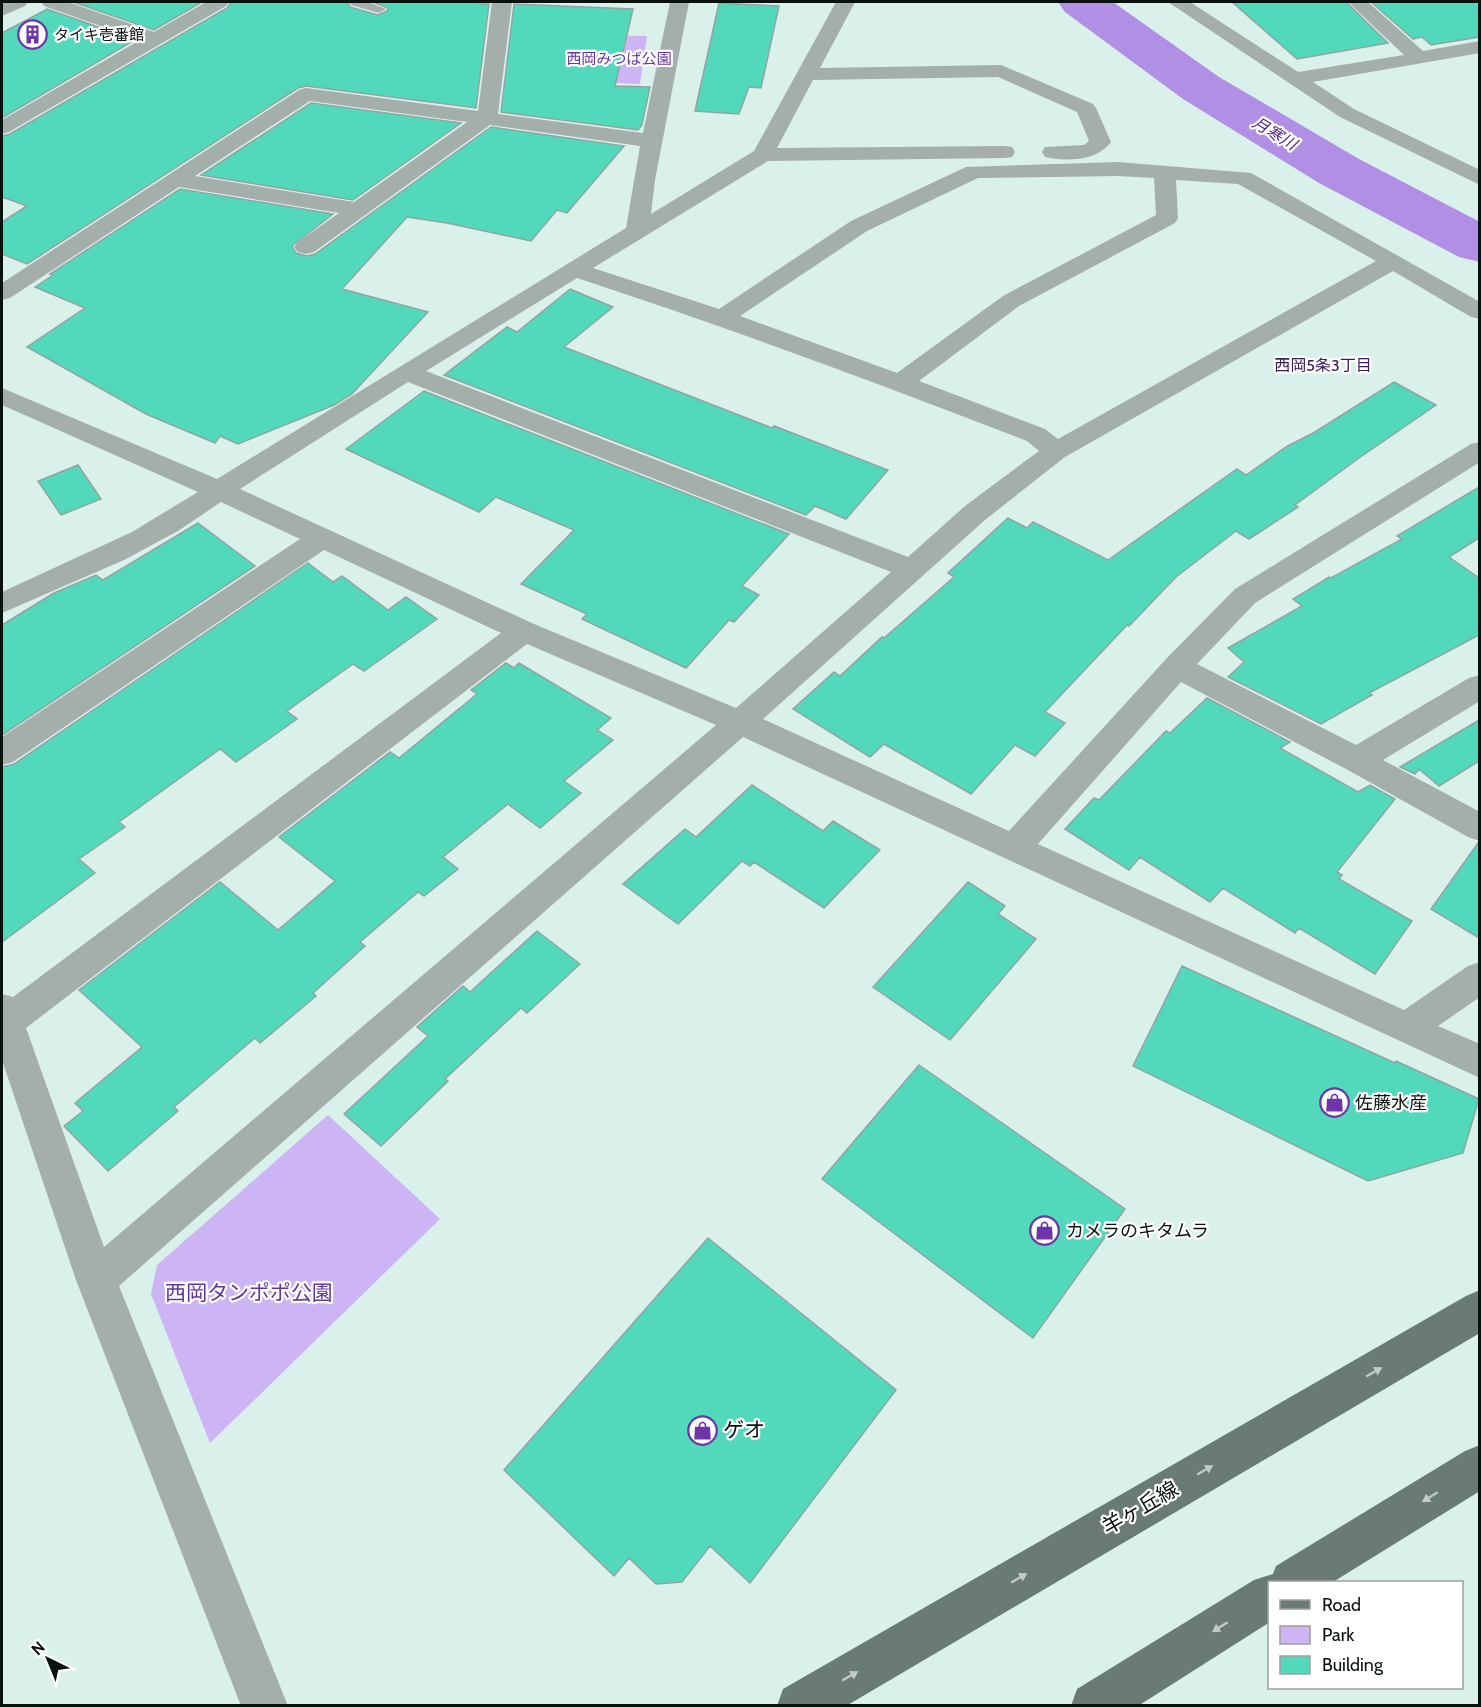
<svg xmlns="http://www.w3.org/2000/svg" width="1481" height="1707" viewBox="0 0 1481 1707" font-family="Cabin,'Noto Sans JP',sans-serif">
<style>
.green{fill:#ccb4f5}
.lines{fill:none;stroke-linecap:round;stroke-linejoin:round}
.river{fill:#b18fe4;fill-rule:evenodd}
.building{fill:#52d9bc;stroke:#90a59f;stroke-width:1.5}
.lane{fill:#a4aeab;fill-rule:evenodd}
.street{fill:#a4aeab;fill-rule:evenodd}
.primary{fill:#6a7b76;fill-rule:evenodd}
.oneway{fill:#c3cac8}
.labels{text-anchor:middle;stroke-width:4.5;stroke-linejoin:round;paint-order:stroke}
.far-poi-label{font-size:15px;fill:#0a1210;stroke:#fff;text-anchor:start}
.far-park-label{font-size:15px;fill:#643799;stroke:#fff}
.far-water-label{font-size:16px;font-style:italic;fill:#532385;stroke:#fff}
.far-neighbourhood-label{font-size:16px;fill:#3a2059;stroke:#fff}
.poi-label{font-size:18px;fill:#0a1210;stroke:#fff;text-anchor:start}
.near-park-label{font-size:21px;fill:#643799;stroke:#fff}
.near-poi-label{font-size:21px;fill:#0a1210;stroke:#fff;text-anchor:start}
.near-street-label{font-size:21px;fill:#0a1210;stroke:#fff}
</style>
<rect width="100%" height="100%" fill="#daf0ea"/>
<path class="green" d="M518,33l129,3 -7,48 -127,-5z
M328,1115l112,104 -230,224 -59,-149 6,-29z"/>
<g class="lines">
<path class="river" d="M1058,2h55l106,75 140,82 121,63v40l-21,-5 -140,-74 -136,-84 -118,-87z"/>
</g>
<path class="building" d="M73,2h129l-48,28z
M231,2h117l2,5 28,8 9,-4 1,-3 -15,-6h107v2h9l-13,104 -170,-22 -8,2 -271,176 -25,-10v-32l25,-16 -25,-9v-61l8,-2 217,-126z
M1232,2h114l42,41 -91,16z
M1371,2h108v35l-48,8 -9,-8 -9,2z
M719,3l60,3 -18,82 -12,-1 -10,27 -44,-3z
M514,4l119,5 -18,77 35,1 -8,38 -4,5 -137,-18z
M47,9l88,31 -133,78v-85z
M311,103l150,20 -108,77 -152,-25z
M491,127l133,19 -57,67 -10,-3 -26,31 -84,-18 -40,-6 -65,72 86,23 -76,82 -18,11 -96,39 -18,-8 -5,7 -69,-29 -119,-67 58,-39 -50,-21 18,-12 -3,-1 130,-85 153,25 -41,32 4,7 11,3 8,-2z
M570,289l43,18 -49,40 208,81 2,-2 114,44 -42,49 -31,-13 -9,9 -362,-140 63,-48 10,5z
M1394,382l42,23 -77,53 -64,47 3,2 -49,32 -13,-8 -60,46 -47,49 -2,-1 -82,87 20,11 -30,33 -20,-11 -44,49 -87,-50 -14,13 -77,-48 41,-37 6,4 42,-39 2,1 70,-61 -6,-4 60,-55 19,10 6,-6 75,38 129,-91 9,6 40,-28 29,-15z
M424,391l365,143 -47,52 17,9 -25,27 -5,-2 -43,48 -104,-49 5,-5 -66,-30 53,-54 -78,-33 -17,15 -133,-63z
M78,465l23,34 -40,16 -23,-34z
M1479,487v51l-30,19 30,21v57l-110,58 3,2 -51,29 -93,-47 16,-15 -16,-14 74,-42 -9,-7 36,-22 2,1 71,-39 -5,-3z
M198,523l57,43 -253,169v-110l52,-32 42,-18 7,5z
M308,563l25,19 9,-6 46,34 18,-13 31,22 -73,52 -11,-7 -66,47 10,8 -61,43 -16,-13 -101,73 6,5 -46,32 16,14 -93,69v-175l12,-3z
M506,663l8,5 5,-5 92,55 -14,12 16,10 -49,41 17,12 -41,35 -32,-24 -65,53 15,12 -34,27 -6,-4 -58,50 5,4 -52,47 3,3 -56,47 -5,-5 -81,69 4,4 -70,60 -44,-45 19,-15 -8,-8 67,-56 -63,-57 141,-108 58,48 57,-49 -56,-44 111,-85 9,6 78,-64 -6,-4z
M1207,698l83,44 -10,6 78,44 12,-7 25,14 -58,73 5,3 -3,4 73,42 -37,53 -76,-46 -4,5 -72,-45 -13,14 -70,-45 -11,13 -64,-41 29,-31 5,2 67,-69 4,2z
M1479,720v41l-40,25 -20,-17 -4,5 -15,-7z
M752,785l71,46 10,-10 47,29 -56,58 -70,-46 -4,4 -8,-5 -64,63 -55,-40 62,-55 11,8z
M1478,843h1v95l-48,-29z
M968,882l37,24 -7,8 38,25 -86,101 -77,-53z
M537,931l43,33 -53,49 -6,-5 -76,71 3,2 -67,65 -37,-32 84,-78 -11,-9 46,-41 7,6z
M1182,966l213,97 1,-2 83,38 -16,54 -95,28 -235,-115z
M919,1065l206,144 -92,129 -211,-159z
M708,1238l188,152 -146,193 -40,-37 -28,36 -26,2 -27,-26 -15,18 -110,-106z"/>
<g class="lines">
<path class="lane" d="M350,2h18l18,7 -7,4 -28,-8z"/>
<path class="street" d="M4,2h24l-3,4 -23,10v-13z
M41,2h27l86,30 52,-30h23l-3,4 -217,126 -7,2v-14l138,-80 -96,-34z
M492,2h20l-14,112 145,19 27,-131h19l-34,178 -4,34 103,-63 82,-149h19l-35,66 181,-3 92,39 3,4 15,34c-14,19 -44,20 -66,15l-3,-5 3,-5 39,-2 5,-4 -12,-29 -79,-35 -185,3 -36,68 227,-2 8,1 3,5 -3,5 -8,1 -236,3 -175,107 126,41 132,-88 115,-54 152,-5 133,11 229,129v17l-9,-2 -78,-46 -328,186 -80,63 -222,199 246,112 157,-172 69,-70 236,-145 9,-2v20l-225,141 -58,61 159,81 113,-67 11,-3v26l-97,59 97,52v29l-12,-4 -122,-68 -165,-87 -143,162 366,166 64,-44 12,-4v35l-42,29 42,18v34l-737,-341 -624,549 169,420h-47l-165,-426 -74,-220v-66l11,3 488,-364 -177,-83 -311,212 -11,3v-28l298,-198 -79,-37 -43,29 -54,29 -122,53v-21l130,-60 66,-40 -196,-87v-17l215,91 409,-251 14,-82 -150,-21 -176,127 -8,2 -8,-2 -4,-5 4,-5 41,-29 -160,-26 -169,111 -8,2v-17l297,-193 7,-2 172,23zM310,101l157,21 -113,80 -159,-26zM1118,176l36,2 2,37 -153,81 -106,77 -157,-57 127,-85 111,-53zM1176,180l62,4 138,77 -318,178 -13,-10 -126,-48 100,-75 156,-83 3,-5zM577,278c152,50 301,105 450,163l12,10 -74,55 -57,51 -482,-186zM408,382l483,190 -155,136 -202,-84 -294,-135zM527,644l189,81 -612,522 -78,-219z
M1168,2h22l108,70 106,-17 -56,-53h20l55,49 57,-10v12l-167,29 41,27 126,61v15l-140,-68z"/>
<path class="primary" d="M1480,1290v43l-634,373h-69l6,-17 683,-393z
M1480,1445v46l-147,91h-63v40l-132,84h-67l6,-17 177,-109 19,-6 3,-8 189,-115z"/>
</g>
<defs><path id="oneway-solid" d="M-6-.8H1V-3.2L6.5 0L1 3.2V.8H-6Z" transform="scale(1.5)"/></defs>
<g class="oneway">
<use href="#oneway-solid" transform="translate(1374 1372) rotate(-30)"/>
<use href="#oneway-solid" transform="translate(1205 1470) rotate(-30)"/>
<use href="#oneway-solid" transform="translate(1430 1497) rotate(148)"/>
<use href="#oneway-solid" transform="translate(1019 1578) rotate(-30)"/>
<use href="#oneway-solid" transform="translate(1220 1627) rotate(148)"/>
<use href="#oneway-solid" transform="translate(850 1676) rotate(-30)"/>
</g>
<defs>
<symbol id="building-ring" viewBox="-11 -11 22 22"><circle r="9.5" fill="#fff" stroke="#6e35ab" stroke-width="1.5"/><path d="M-4-6H4V6H1V3H-1V6H-4ZM-2.5-4.3h1.7v1.8h-1.7ZM.8-4.3h1.7v1.8H.8ZM-2.5-1h1.7V.8h-1.7ZM.8-1h1.7V.8H.8Z" fill="#6e35ab"/></symbol>
<symbol id="shop-ring" viewBox="-11 -11 22 22"><circle r="9.5" fill="#fff" stroke="#6e35ab" stroke-width="1.5"/><path d="M-5-2.5h2.3a2.7 3.5 0 0 1 5.4 0H5L5.5 6h-11ZM-1.5-2.5h3a1.5 2.3 0 0 0-3 0Z" fill="#6e35ab"/></symbol>
</defs>
<g fill-rule="evenodd">
<use href="#building-ring" x="16" y="18" width="33" height="33"/>
<use href="#shop-ring" x="1318" y="1086" width="33" height="33"/>
<use href="#shop-ring" x="1028" y="1214" width="33" height="33"/>
<use href="#shop-ring" x="686" y="1414" width="33" height="33"/>
</g>
<g class="labels">
<g class="far-poi-label">
<text x="54" y="40">タイキ壱番館</text>
</g>
<g class="far-park-label">
<text x="619" y="64">西岡みつば公園</text>
</g>
<g class="far-water-label">
<text transform="translate(1275 133) rotate(31)" y="6">月寒川</text>
</g>
<g class="far-neighbourhood-label">
<text x="1323" y="371">西岡5条3丁目</text>
</g>
<g class="poi-label">
<text x="1355" y="1109">佐藤水産</text>
<text x="1066" y="1237">カメラのキタムラ</text>
</g>
<g class="near-park-label">
<text x="249" y="1300">西岡タンポポ公園</text>
</g>
<g class="near-poi-label">
<text x="723" y="1437">ゲオ</text>
</g>
<g class="near-street-label">
<text transform="translate(1140 1508) rotate(-30)" y="7">羊ヶ丘線</text>
</g>
</g>
<rect width="1481" height="1707" fill="none" stroke="#0a1210" stroke-width="6"/>
<rect x="1268" y="1581" width="195" height="108" fill="#ffffff" stroke="#9da09f" stroke-width="1.5"/>
<rect x="1280" y="1600" width="30" height="9" fill="#6a7b76" stroke="#9da09f" stroke-width="1.5"/>
<text x="1322" y="1611" font-size="18" fill="#0a1210">Road</text>
<rect x="1280" y="1626" width="30" height="18" fill="#ccb4f5" stroke="#9da09f" stroke-width="1.5"/>
<text x="1322" y="1641" font-size="18" fill="#0a1210">Park</text>
<rect x="1280" y="1656" width="30" height="18" fill="#52d9bc" stroke="#9da09f" stroke-width="1.5"/>
<text x="1322" y="1671" font-size="18" fill="#0a1210">Building</text>
<g transform="translate(48 1659) rotate(317)" stroke="#ffffff" stroke-width="4.5" paint-order="stroke">
<path d="M0-4.5L10 22L0 15L-10 22Z" fill="#0a1210"/>
<text y="-9" font-size="16" font-weight="bold" text-anchor="middle" fill="#0a1210">N</text>
</g>
</svg>
